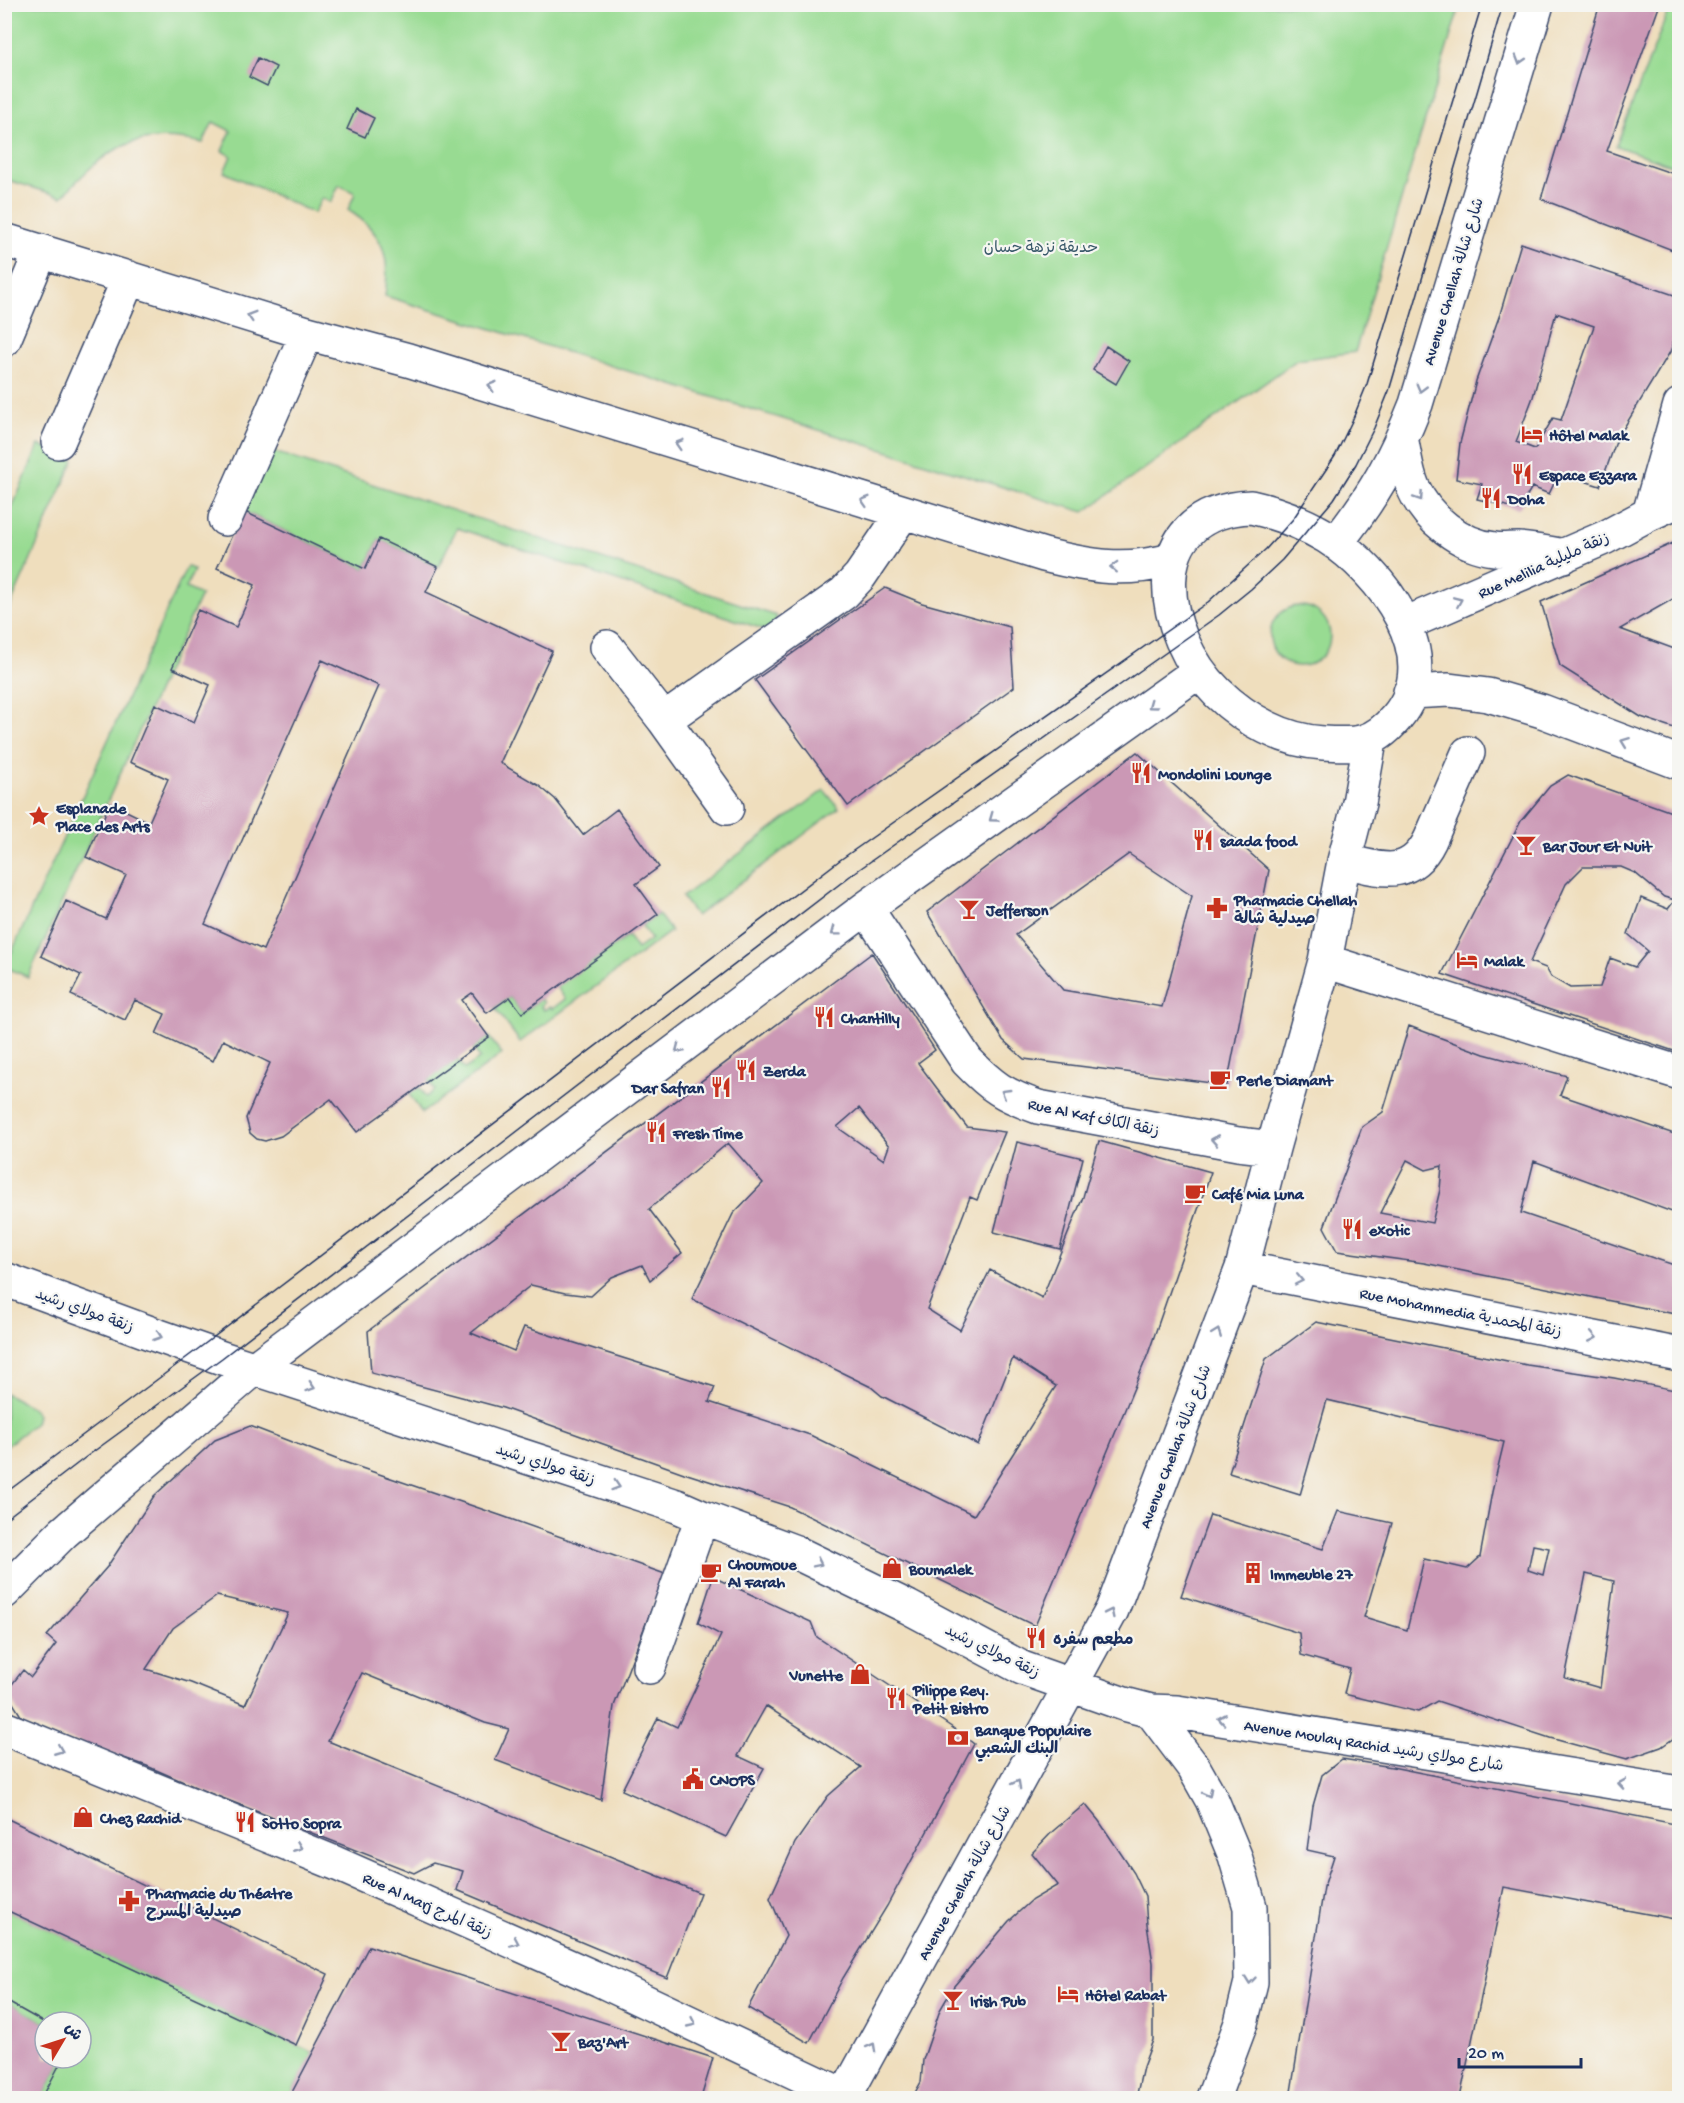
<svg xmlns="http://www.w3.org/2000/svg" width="1684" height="2103" viewBox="0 0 1684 2103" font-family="'Gochi Hand','Playpen Sans Arabic',sans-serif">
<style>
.green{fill:#98db92;stroke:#5a8578;stroke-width:1.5}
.building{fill:#cb98b5;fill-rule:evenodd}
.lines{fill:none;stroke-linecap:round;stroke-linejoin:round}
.minor-casing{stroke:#3b496c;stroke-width:36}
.minor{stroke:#fff;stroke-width:33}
.tram{stroke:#1b2f5e;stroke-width:1.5}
.oneway{stroke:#8d97ae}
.labels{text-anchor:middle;stroke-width:4.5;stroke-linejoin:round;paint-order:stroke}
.park-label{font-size:16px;fill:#3a5a6b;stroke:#f6f6f2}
.street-label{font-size:16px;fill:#1b2f5e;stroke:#f6f6f2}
.poi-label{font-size:16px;font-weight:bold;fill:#1b2f5e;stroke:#f6f6f2;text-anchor:start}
</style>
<rect width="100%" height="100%" fill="#f6f6f2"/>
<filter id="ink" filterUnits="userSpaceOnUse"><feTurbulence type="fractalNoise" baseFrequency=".0167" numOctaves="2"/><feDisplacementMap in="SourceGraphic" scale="12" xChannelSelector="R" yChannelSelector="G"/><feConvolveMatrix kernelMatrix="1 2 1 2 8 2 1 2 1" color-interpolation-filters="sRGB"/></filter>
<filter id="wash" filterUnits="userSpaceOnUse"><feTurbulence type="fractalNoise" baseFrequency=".008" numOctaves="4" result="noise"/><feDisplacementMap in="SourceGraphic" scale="24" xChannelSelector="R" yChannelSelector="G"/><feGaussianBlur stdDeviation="1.35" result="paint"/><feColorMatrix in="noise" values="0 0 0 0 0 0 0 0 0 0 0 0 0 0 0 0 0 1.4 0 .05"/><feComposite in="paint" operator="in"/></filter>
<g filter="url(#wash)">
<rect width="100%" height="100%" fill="#efdebd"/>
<path class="green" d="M1671,4l8,1v163l-63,-22z
M4,5h1456l-105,347 -58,8 -213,152 -699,-216c6,-40 -2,-64 -37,-86l7,-17 -16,-8 -8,17 -9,-4 -8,15 -90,-41 7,-16 -9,-5 9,-20 -18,-9 -10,21c-68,-15 -97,5 -141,54l-57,-18z
M39,445l35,15 -69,158v-60l8,-19 -8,-5v-10z
M268,450l509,166 -5,16 -315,-104 -19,39 -59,-28 -14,30 -122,-58z
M187,566l7,4 -8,18 15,7 -173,382 -23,-10z
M1270 636a30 30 0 1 1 60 0a30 30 0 1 1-60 0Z
M824,790l15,18 -143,108 -14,-19z
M658,914l13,17 -151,111 -25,-34 15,-11 12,16 19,-14 3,4 -3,3 3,4 6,-3 2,2 13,-10 -8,-12 71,-51 9,13 14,-10 -9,-13z
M489,1037l13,17 -80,59 -13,-19 10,-7 7,10 9,-7 -7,-10 29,-21 8,10 15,-11 -7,-10z
M5,1393l28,15 4,7 -2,8 -30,24z
M5,1909l309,144 -25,45h-247l21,-40h18v-36l-36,1 -40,-22z"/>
<g id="blocks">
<path class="building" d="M1600,4h60l-53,147 73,25v77l-139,-54z
M258,58l18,9 -9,19 -18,-9z
M356,109l18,9 -9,19 -18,-8z
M1521,243l159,54v24l-10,31 -53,87 -17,47 -41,-13 -10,21 -17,-7 -13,22 -42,-10 5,-15 -26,-5 4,-36 16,-62 24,-67zM1556,313l38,13 -33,94 -8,-2 -18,31 -19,-7 17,-45z
M1106,346l23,15 -13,23 -23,-14z
M243,511l122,58 14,-30 59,28 -12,25 126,59 -52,112 38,22 17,14 28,36 34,-26 42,58 -23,17 22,30 -136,99 -12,-16 -23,16 -15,-20 -10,7 27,37 -132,95 -26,-33 -50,37 -16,5 -8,-2 -7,-6 -4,-15 24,-55 -47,-23 -10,21 -57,-27 9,-20 -30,-14 -10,20 -54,-25 10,-20 -40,-19 25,-55 40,18 20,-44 -40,-18 24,-54 39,19 19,-43 -38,-17 25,-58 39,18 16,-37 -38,-17 26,-58 38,17 19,-42 -38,-17zM322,660l57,26 -116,264 -58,-26z
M1680,540v55l-60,34 60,22v79l-39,-13 -81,-51 -19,-64z
M885,588l37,15 88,24 4,60 -166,119 -93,-126z
M1137,752l132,118 -42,215 -203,-26 -21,-19 -76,-128zM1129,854l63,42 -30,111 -99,-17 -47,-55z
M1568,775l112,40v238l-238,-79 79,-153 29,-35zM1583,867h38l14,6 29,24 11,3 -7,9 -27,-11 -13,36 20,17 -13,16 -25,-9 -10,29 -30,1 -19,-11 -5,-9 -16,-6 36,-78z
M872,953l63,97 -17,13 18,24 31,40 38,5 -28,68 -7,-3 -43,112 33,21 30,-60 52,28 41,-101 16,-56 112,31 -63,182 -113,272 -245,-119 -106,-34 -181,-65 -132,-35 -3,-42zM859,1108l30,38 -5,14 -47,-33zM728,1143l35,40 -30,31 -41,85 179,88 11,9 96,49 35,-87 43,28 -82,129 -164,-80 -101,-33 6,-15 -191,-60 -10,24 -43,-18 60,-48 34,8 26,3 21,-19 30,-12 8,15 32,-27 -33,-44z
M1409,1026l75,28 83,22 -7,19 120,41v79l-146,-54 -13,52 159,54v48l-256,-52 -87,-12 -13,-24 38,-100 21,-15zM1407,1160l19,10 16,-4 -2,24 -8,33 -52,-10z
M1017,1142l66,16 -23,91 -66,-17z
M1316,1322l211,43 87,13 66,13v343l-3,2 -16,11 -34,12 -77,-21 -113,-37 -19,11 -74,-18 6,-25 -49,-14 -2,-22 -118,-37 29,-81 113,34 15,-38 54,12 -28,94 43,13 17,-71 43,10 13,-12 12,-65 12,-50 -177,-42 -27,95 -71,-22 37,-114zM1533,1545l16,3 -6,27 -15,-5zM1586,1574l28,7 -14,107 -35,-10z
M250,1426l91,35 161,55 163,58 -51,132 -13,94 -106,-40 14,-31 -24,-6 -123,-50 -34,68 372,152 -33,85 -210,-88 6,-19 -30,-8 -19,10 -207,-81 -60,-26 -121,-42 -20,-32 17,-22 8,7 25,-33 -9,-8 60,-69 47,-71 61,-56zM217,1596l71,17 -43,92 -54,-22 -45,-14 27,-41z
M713,1577l98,45 6,15 136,91 21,16 -87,162 -44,72 -34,65 -61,-35 38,-72 -16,-38 25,-55 33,-47 33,-29 -95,-61 -28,50 26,12 -38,69 -104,-47 36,-72 19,9 44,-92 -23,-12z
M1342,1759l50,8 288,58v95l-176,-33 -44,211h-170l34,-211 10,-31 -27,-6 6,-44 9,-31z
M1085,1804l14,17 35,52 11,23 2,29 6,38v77l-10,27 -7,31h-224l9,-16 2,-22 17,-50 14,-24 55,-65 23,-21 26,-15 -26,-32 21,-22z
M4,1817l324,157 -32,71 -292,-136z
M369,1946l344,112 -12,40h-412z
M4,2000l41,23v35h18l-21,40h-38z"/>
</g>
</g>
<g filter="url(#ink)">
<use href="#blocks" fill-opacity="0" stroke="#3b496c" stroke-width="1.5"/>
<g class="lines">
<defs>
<path id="minor" d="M4,240l303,93 101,27 636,195c48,12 80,17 128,5
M4,340l37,-89
M58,442l71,-164
M1402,442c3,15 5,31 11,45 13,31 48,59 82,62 7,1 15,0 23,0 15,1 31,4 46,7
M1251,507c27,6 52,16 76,30 54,34 121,120 69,181 -23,27 -40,27 -73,25 -39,-2 -77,-23 -105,-50 -60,-58 -80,-181 33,-186z
M1649,514l31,-109
M225,519l82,-186
M1336,543c38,-47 58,-83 80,-139l121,-400
M1405,624l201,-87 43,-23 31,-14
M607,647l57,73 63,88
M1410,692l39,-2 39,5 54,16 138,52
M664,720l180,-127 16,-17 43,-63
M1344,861c36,8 66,20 86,-21l38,-87
M866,908l101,153c25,26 37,34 71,46l200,37 35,4
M1325,961l355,112
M1242,1268l438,87
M4,1279l149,55 69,24 455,148 25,11 91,34 115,56 114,61 102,36 27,7 26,1 503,81
M4,1592l59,-59 192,-165 611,-460 333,-237
M649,1667l53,-150
M1151,1711l43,57 18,32 23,56 15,51 1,75 -10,41 -28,75
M4,1728l331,135 265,117 245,116
M844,2098l268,-488 130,-342 31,-120 52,-187 19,-100 15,-58 11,-62"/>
</defs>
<use href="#minor" class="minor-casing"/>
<use href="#minor" class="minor"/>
<path class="tram" d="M4,1494l194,-145 642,-489 368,-258 58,-53 27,-30 42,-63 17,-35 15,-37 115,-380
M4,1520l82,-63 136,-99 632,-485 365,-258 32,-26 31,-29 52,-61 22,-35 18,-36 15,-37 114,-387"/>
</g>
<defs><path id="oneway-chevron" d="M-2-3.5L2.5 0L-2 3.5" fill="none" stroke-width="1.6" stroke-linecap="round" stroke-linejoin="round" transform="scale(1.5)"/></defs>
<g class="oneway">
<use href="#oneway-chevron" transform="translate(1520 60) rotate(107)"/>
<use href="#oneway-chevron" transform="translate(251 316) rotate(-163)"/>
<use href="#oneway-chevron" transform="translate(492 386) rotate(-163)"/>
<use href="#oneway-chevron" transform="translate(1421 388) rotate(105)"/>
<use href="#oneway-chevron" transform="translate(679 444) rotate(-163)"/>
<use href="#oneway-chevron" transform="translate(1419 497) rotate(56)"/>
<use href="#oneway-chevron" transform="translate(865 501) rotate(-163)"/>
<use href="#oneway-chevron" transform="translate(1114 567) rotate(-178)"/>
<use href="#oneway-chevron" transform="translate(1458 601) rotate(-23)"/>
<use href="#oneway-chevron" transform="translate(1152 705) rotate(144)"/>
<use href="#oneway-chevron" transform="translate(1625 742) rotate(-159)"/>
<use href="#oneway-chevron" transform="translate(993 818) rotate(144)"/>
<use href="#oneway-chevron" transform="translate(835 932) rotate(143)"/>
<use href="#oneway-chevron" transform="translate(679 1049) rotate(143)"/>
<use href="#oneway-chevron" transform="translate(1005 1093) rotate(-149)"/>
<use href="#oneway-chevron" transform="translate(1215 1140) rotate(-170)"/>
<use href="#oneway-chevron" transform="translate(1299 1280) rotate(12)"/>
<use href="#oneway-chevron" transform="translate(1217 1333) rotate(-69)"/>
<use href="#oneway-chevron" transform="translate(158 1336) rotate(19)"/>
<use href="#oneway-chevron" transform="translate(1593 1337) rotate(11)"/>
<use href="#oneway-chevron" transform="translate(311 1387) rotate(18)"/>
<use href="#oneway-chevron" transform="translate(616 1486) rotate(18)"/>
<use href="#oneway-chevron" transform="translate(818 1563) rotate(26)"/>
<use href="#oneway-chevron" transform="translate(1110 1613) rotate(-64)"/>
<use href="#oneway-chevron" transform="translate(1222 1719) rotate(-171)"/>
<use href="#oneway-chevron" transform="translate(59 1750) rotate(22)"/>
<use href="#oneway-chevron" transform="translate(1017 1784) rotate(-61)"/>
<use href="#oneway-chevron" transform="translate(1622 1784) rotate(-171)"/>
<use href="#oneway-chevron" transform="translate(1208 1793) rotate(62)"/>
<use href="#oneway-chevron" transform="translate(298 1847) rotate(22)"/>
<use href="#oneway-chevron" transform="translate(515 1942) rotate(24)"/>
<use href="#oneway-chevron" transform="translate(1250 1980) rotate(96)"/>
<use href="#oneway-chevron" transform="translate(692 2023) rotate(25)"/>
<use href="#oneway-chevron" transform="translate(872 2047) rotate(-61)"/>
</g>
</g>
<defs>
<symbol id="hotel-bare" viewBox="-9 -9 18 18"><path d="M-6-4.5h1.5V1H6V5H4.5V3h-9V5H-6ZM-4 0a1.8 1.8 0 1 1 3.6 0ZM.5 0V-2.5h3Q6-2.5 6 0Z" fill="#c8321e" stroke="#f6f6f2" stroke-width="2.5" paint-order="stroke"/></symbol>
<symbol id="restaurant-bare" viewBox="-9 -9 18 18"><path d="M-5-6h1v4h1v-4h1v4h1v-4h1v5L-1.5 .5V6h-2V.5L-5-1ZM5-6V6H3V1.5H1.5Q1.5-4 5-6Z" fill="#c8321e" stroke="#f6f6f2" stroke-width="2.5" paint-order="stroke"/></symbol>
<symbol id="sight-bare" viewBox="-9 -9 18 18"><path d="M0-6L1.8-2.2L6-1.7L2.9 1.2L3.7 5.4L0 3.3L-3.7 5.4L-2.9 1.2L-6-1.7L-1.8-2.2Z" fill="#c8321e" stroke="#f6f6f2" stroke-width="2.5" paint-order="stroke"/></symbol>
<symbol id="bar-bare" viewBox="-9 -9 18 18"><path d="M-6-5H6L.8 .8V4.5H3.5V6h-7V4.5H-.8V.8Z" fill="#c8321e" stroke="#f6f6f2" stroke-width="2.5" paint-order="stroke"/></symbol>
<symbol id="pharmacy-bare" viewBox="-9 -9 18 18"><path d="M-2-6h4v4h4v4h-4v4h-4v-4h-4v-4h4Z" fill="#c8321e" stroke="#f6f6f2" stroke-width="2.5" paint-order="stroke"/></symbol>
<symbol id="cafe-bare" viewBox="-9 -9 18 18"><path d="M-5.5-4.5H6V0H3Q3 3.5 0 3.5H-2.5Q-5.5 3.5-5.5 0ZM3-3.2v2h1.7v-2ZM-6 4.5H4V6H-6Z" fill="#c8321e" stroke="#f6f6f2" stroke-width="2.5" paint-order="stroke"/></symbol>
<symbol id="shop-bare" viewBox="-9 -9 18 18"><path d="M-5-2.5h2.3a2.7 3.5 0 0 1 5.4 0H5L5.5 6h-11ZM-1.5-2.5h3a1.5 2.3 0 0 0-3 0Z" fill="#c8321e" stroke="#f6f6f2" stroke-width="2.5" paint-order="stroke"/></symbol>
<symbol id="building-bare" viewBox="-9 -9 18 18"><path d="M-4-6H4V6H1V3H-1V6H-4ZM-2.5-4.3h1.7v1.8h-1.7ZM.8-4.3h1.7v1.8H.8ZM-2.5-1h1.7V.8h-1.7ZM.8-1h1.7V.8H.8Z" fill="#c8321e" stroke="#f6f6f2" stroke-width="2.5" paint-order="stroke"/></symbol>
<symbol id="bank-bare" viewBox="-9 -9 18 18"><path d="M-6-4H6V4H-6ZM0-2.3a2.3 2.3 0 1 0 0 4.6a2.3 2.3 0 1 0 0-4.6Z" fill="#c8321e" stroke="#f6f6f2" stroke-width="2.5" paint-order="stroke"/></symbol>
<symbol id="civic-bare" viewBox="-9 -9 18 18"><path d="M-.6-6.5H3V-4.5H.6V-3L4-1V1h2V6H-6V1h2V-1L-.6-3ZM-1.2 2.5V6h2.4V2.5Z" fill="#c8321e" stroke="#f6f6f2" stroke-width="2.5" paint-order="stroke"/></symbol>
</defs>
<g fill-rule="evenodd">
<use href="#hotel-bare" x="1517" y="419" width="30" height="30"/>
<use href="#restaurant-bare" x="1507" y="459" width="30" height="30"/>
<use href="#restaurant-bare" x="1476" y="483" width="30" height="30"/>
<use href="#restaurant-bare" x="1126" y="758" width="30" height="30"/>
<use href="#sight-bare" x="24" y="801" width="30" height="30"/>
<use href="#restaurant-bare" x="1188" y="825" width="30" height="30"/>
<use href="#bar-bare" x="1511" y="830" width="30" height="30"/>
<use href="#pharmacy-bare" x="1202" y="893" width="30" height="30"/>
<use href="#bar-bare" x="954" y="894" width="30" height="30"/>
<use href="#hotel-bare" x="1452" y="945" width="30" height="30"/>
<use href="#restaurant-bare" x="809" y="1002" width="30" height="30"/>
<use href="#restaurant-bare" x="731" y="1055" width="30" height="30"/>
<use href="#cafe-bare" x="1205" y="1064" width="30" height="30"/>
<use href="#restaurant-bare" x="706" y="1072" width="30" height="30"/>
<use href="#restaurant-bare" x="641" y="1117" width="30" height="30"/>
<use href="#cafe-bare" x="1180" y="1178" width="30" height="30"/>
<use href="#restaurant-bare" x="1337" y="1214" width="30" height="30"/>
<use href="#shop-bare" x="877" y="1553" width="30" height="30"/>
<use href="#cafe-bare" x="696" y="1557" width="30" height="30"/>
<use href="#building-bare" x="1238" y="1558" width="30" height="30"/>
<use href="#restaurant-bare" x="1021" y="1623" width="30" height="30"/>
<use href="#shop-bare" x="845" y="1659" width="30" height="30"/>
<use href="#restaurant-bare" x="881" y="1683" width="30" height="30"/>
<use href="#bank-bare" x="943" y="1723" width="30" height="30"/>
<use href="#civic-bare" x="678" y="1764" width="30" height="30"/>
<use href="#shop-bare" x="68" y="1802" width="30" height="30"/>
<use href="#restaurant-bare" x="230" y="1807" width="30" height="30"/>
<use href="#pharmacy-bare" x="114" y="1886" width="30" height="30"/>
<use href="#hotel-bare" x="1053" y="1979" width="30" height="30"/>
<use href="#bar-bare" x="938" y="1985" width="30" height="30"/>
<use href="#bar-bare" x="546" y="2026" width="30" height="30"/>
</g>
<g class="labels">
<g class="park-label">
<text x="1041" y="252">حديقة نزهة حسان</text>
</g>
<g class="street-label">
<text transform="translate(1452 281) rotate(-73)" y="6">Avenue Chellah شارع شالة</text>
<text transform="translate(1543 564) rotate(-24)" y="6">Rue Melilia زنقة مليلية</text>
<text transform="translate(1094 1116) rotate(12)" y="6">Rue Al Kaf زنقة الكاف</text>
<text transform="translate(85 1309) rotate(20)" y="6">زنقة مولاي رشيد</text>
<text transform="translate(1461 1311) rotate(11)" y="6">Rue Mohammedia زنقة المحمدية</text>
<text transform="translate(1174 1446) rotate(-69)" y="6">Avenue Chellah شارع شالة</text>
<text transform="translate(546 1463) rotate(18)" y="6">زنقة مولاي رشيد</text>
<text transform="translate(993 1650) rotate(26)" y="6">زنقة مولاي رشيد</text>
<text transform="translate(1374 1744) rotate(9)" y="6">Avenue Moulay Rachid شارع مولاي رشيد</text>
<text transform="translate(963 1882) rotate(-61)" y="6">Avenue Chellah شارع شالة</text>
<text transform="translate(428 1904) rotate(24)" y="6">Rue Al Marj زنقة المرج</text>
</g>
<g class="poi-label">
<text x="1549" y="440">Hôtel Malak</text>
<text x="1539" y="480">Espace Ezzara</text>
<text x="1508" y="504">Doha</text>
<text x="1158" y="779">Mondolini Lounge</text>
<text x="56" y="813">Esplanade<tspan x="56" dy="18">Place des Arts</tspan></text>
<text x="1220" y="846">saada food</text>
<text x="1543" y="851">Bar Jour Et Nuit</text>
<text x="1234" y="905">Pharmacie Chellah<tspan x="1234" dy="18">صيدلية شالة</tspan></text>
<text x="986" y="915">Jefferson</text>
<text x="1484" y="966">Malak</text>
<text x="841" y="1023">Chantilly</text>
<text x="763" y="1076">Zerda</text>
<text x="1237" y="1085">Perle Diamant</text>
<text x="704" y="1093" text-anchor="end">Dar Safran</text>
<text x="673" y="1138">Fresh Time</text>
<text x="1212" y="1199">Café Mia Luna</text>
<text x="1369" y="1235">exotic</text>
<text x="728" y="1569">Choumoue<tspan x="728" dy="18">Al Farah</tspan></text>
<text x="909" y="1574">Boumalek</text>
<text x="1270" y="1579">Immeuble 27</text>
<text x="1053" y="1644">مطعم سفره</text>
<text x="843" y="1680" text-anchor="end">Vunette</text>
<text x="913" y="1695">Pilippe Rey.<tspan x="913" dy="18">Petit Bistro</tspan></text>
<text x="975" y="1735">Banque Populaire<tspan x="975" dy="18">البنك الشعبي</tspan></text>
<text x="710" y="1785">CNOPS</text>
<text x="100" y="1823">Chez Rachid</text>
<text x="262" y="1828">Sotto Sopra</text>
<text x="146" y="1898">Pharmacie du Théatre<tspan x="146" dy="18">صيدلية المسرح</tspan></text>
<text x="1085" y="2000">Hôtel Rabat</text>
<text x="970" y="2006">Irish Pub</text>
<text x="578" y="2047">Baz'Art</text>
</g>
</g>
<rect width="1684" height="2103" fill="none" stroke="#f6f6f2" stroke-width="24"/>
<g transform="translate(63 2040) rotate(51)"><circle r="28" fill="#f6f6f2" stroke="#9ea6b7" stroke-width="1.5"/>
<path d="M0-4.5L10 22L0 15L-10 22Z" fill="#c8321e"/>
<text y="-9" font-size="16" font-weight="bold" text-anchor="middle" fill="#1b2f5e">ش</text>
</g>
<path d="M1459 2058v9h122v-9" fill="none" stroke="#1b2f5e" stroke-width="3"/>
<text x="1468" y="2058" font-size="18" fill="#1b2f5e" stroke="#f6f6f2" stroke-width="4.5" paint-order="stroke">20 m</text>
</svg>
